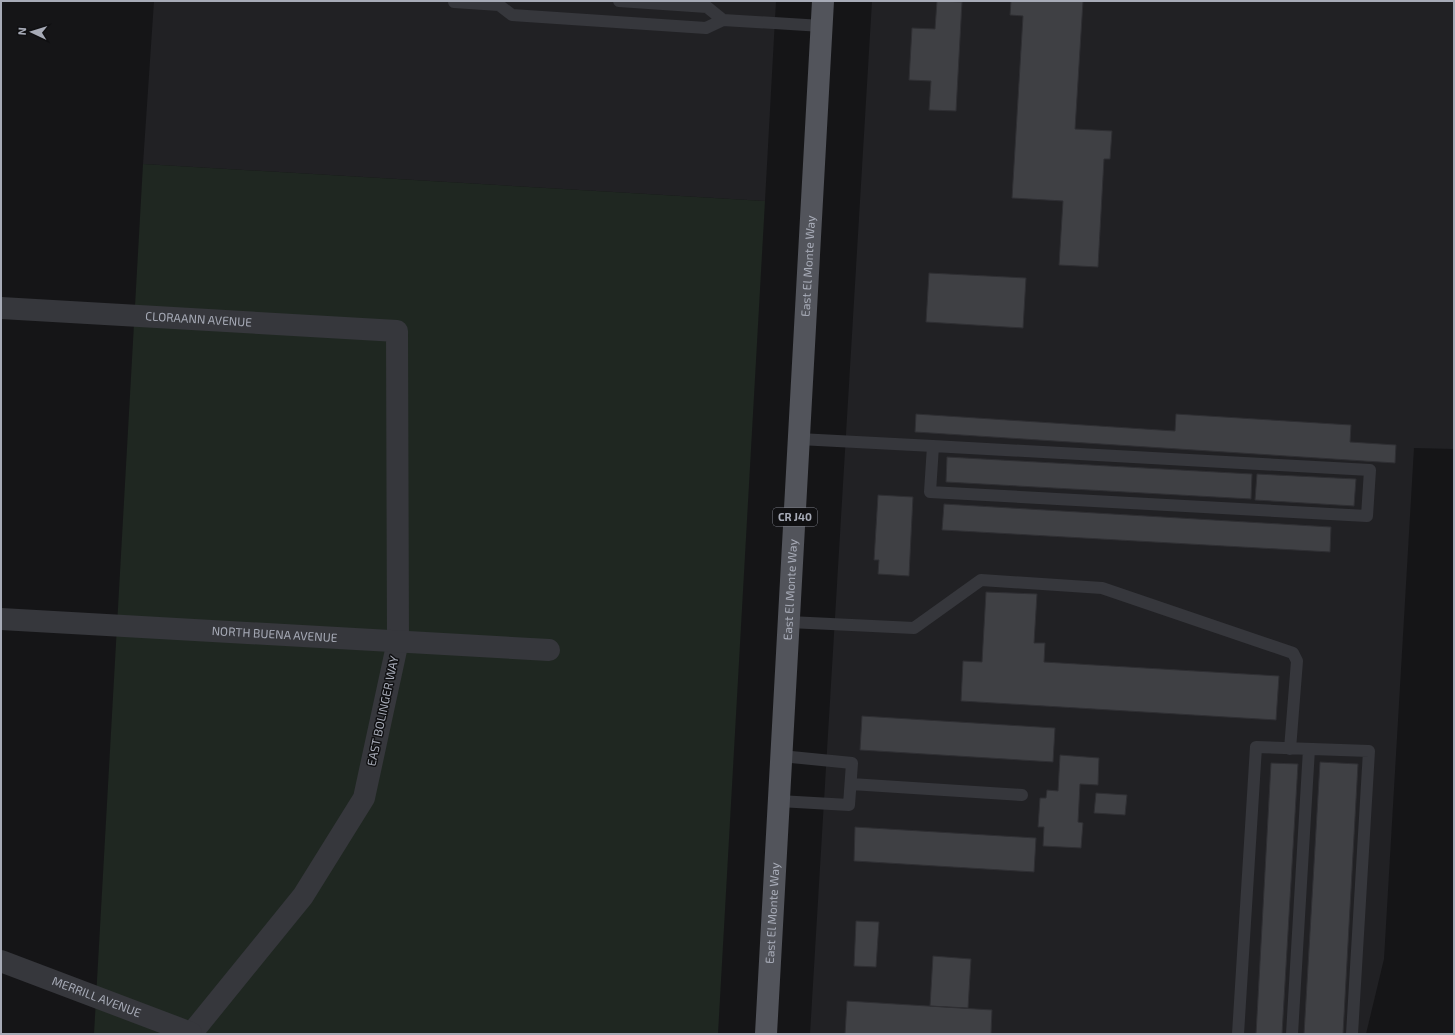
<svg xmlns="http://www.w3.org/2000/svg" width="1455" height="1035" viewBox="0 0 1455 1035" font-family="'Exo 2',sans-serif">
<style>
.built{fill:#212124}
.green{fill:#1f2721}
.building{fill:#3f4044;stroke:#2f2f33}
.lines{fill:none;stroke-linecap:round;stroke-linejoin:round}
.service{stroke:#36373c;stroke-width:12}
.minor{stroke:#36373c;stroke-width:22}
.primary{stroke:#52545b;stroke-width:22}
.labels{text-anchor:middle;stroke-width:3;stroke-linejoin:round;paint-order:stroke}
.shield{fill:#101012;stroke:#7a7c86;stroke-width:1}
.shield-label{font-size:11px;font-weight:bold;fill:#a7abb7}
.street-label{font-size:12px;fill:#a7abb7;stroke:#101012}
</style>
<rect width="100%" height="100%" fill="#151517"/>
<path class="built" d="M154,1h622l-11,200 -622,-37z
M872,1h582v448l-40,-1 -30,511 -18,75h-556z"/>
<path class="green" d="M143,164l622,37 -47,833h-624z"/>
<path class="building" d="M937,1l25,1 -6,109 -27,-1 2,-29 -22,-1 3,-52 23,1z
M1011,1h72l-8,128 37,2 -2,28h-6l-6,108 -39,-2 4,-64 -51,-3 11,-182 -13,-1z
M929,273l97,5 -3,50 -97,-6z
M916,414l259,17 1,-17 175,11 -1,17 46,3 -1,18 -480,-31z
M947,457l305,17 -1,25 -305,-17z
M1257,474l99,5 -2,27 -99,-6z
M878,495l35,2 -4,79 -31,-2 1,-14h-5z
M944,504l387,23 -1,25 -388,-22z
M986,592l51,2 -3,49h11l-1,19 235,14 -3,44 -315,-19 2,-40 19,1z
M862,716l193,12 -2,34 -193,-12z
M1060,755l39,3 -1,27 -18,-1 -2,38 5,1 -2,25 -38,-2 1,-19h-6l2,-29h6l1,-8 11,1z
M1320,762l38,2 -15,270h-39z
M1271,763l27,1 -16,270h-26z
M1096,793l31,2 -2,20 -31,-2z
M855,827l181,11 -2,34 -180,-11z
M856,921l23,1 -3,45 -22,-1z
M933,956l38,3 -3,49 -38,-2z
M847,1001l145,9 -1,24h-146z"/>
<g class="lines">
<path class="service" d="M619,1l88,6 16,13
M454,2l45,3 13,10 194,13 17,-8 99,6
M799,439l134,7
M933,446l437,24 -3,46 -437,-24z
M789,622l125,6 67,-48 121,8 191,65 4,8 -7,88
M851,784l171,11
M779,801l70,4 3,-42 -71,-7
M1238,1034l18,-287 113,4 -17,283
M1292,1034l17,-285"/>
<g class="minor">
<path id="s1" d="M1,308l396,23 1,310 -34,157 -61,98 -112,138"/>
<path id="s2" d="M1,619l548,31"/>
<path id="s3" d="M1,961l190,72"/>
</g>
<path class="primary" id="s4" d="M766,1034l57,-1033"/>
</g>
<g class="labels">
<rect class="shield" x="773" y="508" width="44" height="18" rx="3"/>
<g class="shield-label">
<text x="795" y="521">CR J40</text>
</g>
<g class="street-label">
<text dy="4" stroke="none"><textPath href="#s4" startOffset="769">East El Monte Way</textPath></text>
<text dy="4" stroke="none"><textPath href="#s1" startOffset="198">CLORAANN AVENUE</textPath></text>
<text dy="4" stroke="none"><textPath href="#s4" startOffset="445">East El Monte Way</textPath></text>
<text dy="4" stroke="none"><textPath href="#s2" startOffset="274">NORTH BUENA AVENUE</textPath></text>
<text transform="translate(383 711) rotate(-78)" y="4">EAST BOLINGER WAY</text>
<text dy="4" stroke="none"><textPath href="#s4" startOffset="121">East El Monte Way</textPath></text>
<text dy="4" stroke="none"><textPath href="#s3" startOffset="102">MERRILL AVENUE</textPath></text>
</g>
</g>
<rect width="1455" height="1035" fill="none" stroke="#a7abb7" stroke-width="4"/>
<g transform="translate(32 32) rotate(274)" stroke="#101012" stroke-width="3" paint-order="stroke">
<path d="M0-3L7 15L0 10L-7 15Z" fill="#a7abb7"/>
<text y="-6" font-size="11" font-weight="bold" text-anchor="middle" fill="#a7abb7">N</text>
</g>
</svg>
